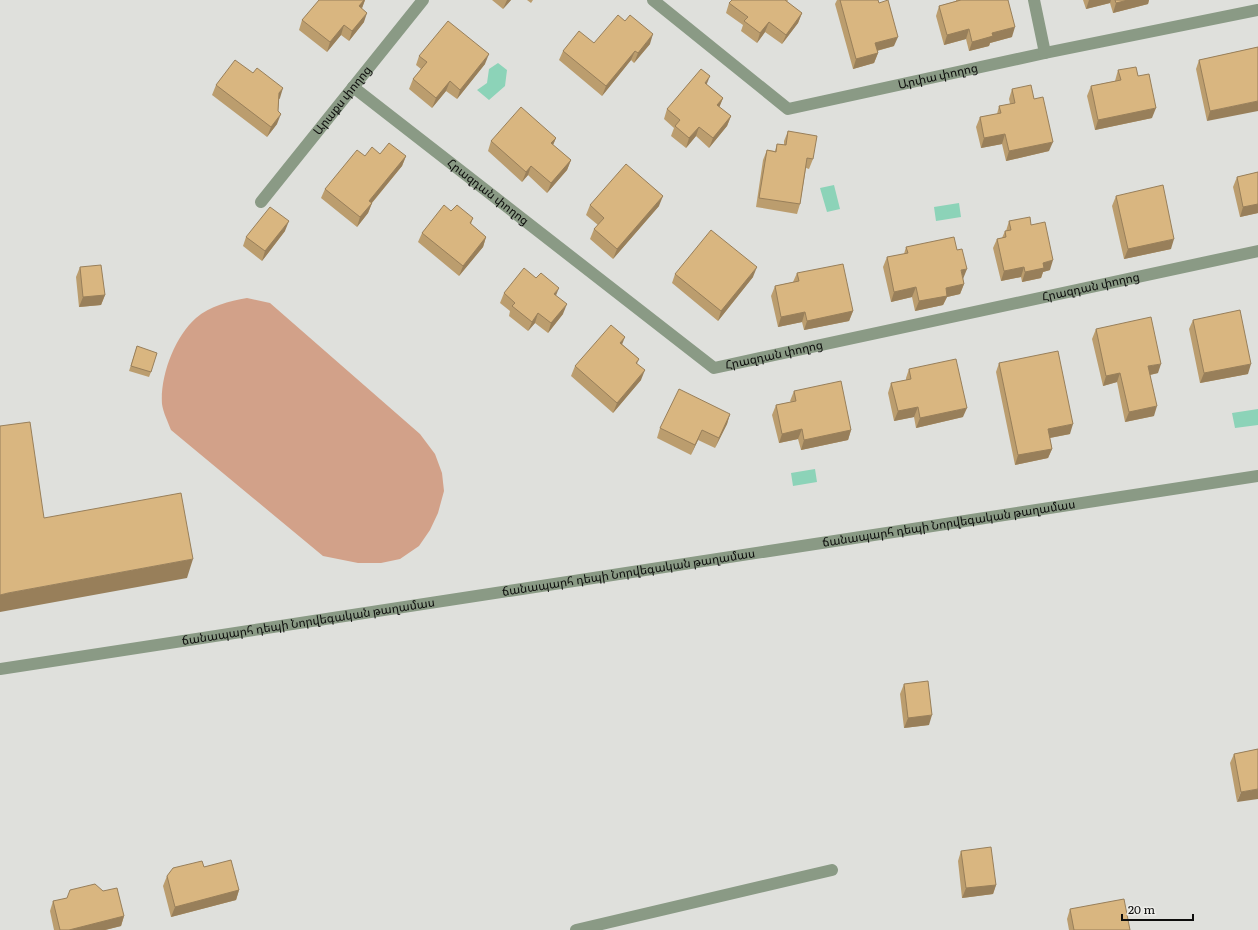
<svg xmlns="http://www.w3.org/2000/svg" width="1258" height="930" viewBox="0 0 1258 930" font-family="Literata,'Noto Sans Armenian',serif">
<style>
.green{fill:#d2a189}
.water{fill:#8cd3b8}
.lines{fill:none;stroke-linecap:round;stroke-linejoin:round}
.minor{stroke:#8a9a85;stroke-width:12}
.wall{fill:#bb9d6e}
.shaded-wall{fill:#987f5a}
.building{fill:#d9b680;stroke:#987f5a}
.labels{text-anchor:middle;stroke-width:3;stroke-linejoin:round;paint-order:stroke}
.street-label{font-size:12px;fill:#0d0d0c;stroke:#edede9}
</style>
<rect width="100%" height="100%" fill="#dfe0dc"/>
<path class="green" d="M247,298l23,5 150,131 15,20 7,19 2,18 -6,22 -8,17 -11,16 -19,13 -19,4h-23l-35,-7 -152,-126c-3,-8 -8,-18 -9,-26 -2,-28 13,-68 34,-86 14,-12 33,-17 51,-20z"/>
<path class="water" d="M498,63l9,7 -2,16 -16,14 -12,-10 10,-7 2,-14z
M834,185l6,24 -13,3 -7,-24z
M959,203l2,14 -25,4 -2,-14z
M1258,409v16l-23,3 -3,-15z
M815,469l2,13 -24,4 -2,-13z"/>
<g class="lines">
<g class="minor">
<path id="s1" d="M653,0l135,109 257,-56 213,-43"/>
<path d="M1034,0l11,53"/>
<path id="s2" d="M353,87l361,281 544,-117"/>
<path id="s3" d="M261,202l162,-202"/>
<path id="s4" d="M0,669l1258,-193"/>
<path d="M576,930l256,-60"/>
</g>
</g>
<path class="wall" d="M365,0l-3,8 2,14 -15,19 -8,-6 -14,17 -28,-22 3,-10z
M492,0h19l-8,9z
M527,0h6l-2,3z
M732,0h56l-1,2 15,11 -4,10 -16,21 -17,-12 -8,11 -16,-12 2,-6 -17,-12 3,-10z
M837,0h41l16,46 -17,5 1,2 -4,10 -21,6 -18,-65z
M956,0h52l4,37 -22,6 -1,3 -20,5 -3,-12 -22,6 -8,-29 3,-10 17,-5z
M1083,0h66l-1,4 -35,9 -3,-10 -24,6z
M594,43l56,1 -16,19 -3,-3 -29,36 -43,-36 4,-9z
M1258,47l-51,74 -11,-52 3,-9z
M419,56l66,8 -28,35 -11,-8 -14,17 -23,-19 4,-10 8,-10 -5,-4z
M1118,70l20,6 14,42 -57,12 -8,-34 4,-10 24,-5z
M216,85l64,13 -1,1 -2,25 -10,13 -55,-42z
M707,85l16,13 -4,9 12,9 -4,10 -18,22 -13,-12 -10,12 -15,-12 3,-8 -10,-9 3,-10z
M1012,89l22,10 15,52 -43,10 -4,-17 -21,4 -5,-21 4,-10 17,-3 2,-8 11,-2 -1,-5z
M788,131l25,28 -4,10 -3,-1 -6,36 -3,10 -41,-7 7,-47 4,-10 8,1 2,-7 7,1v-4z
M556,138l-3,7 18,15 -4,10 -20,23 -19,-18 -6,7 -34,-31 3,-10z
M380,154l26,2 -4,10 -30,37 -4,10 -11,14 -36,-29 4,-9 40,-33z
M1258,171v42l-18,4 -7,-30 4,-10 21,-5z
M1116,196l55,53 -47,10 -12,-53z
M590,205l69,1 -46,53 -23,-20 4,-10 4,-4 -12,-10z
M451,211l22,7 -2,6 15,13 -3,10 -24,29 -41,-34 4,-9z
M1009,221l22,4 19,45 -7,2 -2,6 -19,4 -1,-5 -20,4 -8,-33 4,-9 5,-1 3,-7h1z
M285,231l-23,30 -19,-15 3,-9z
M906,247l57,32 1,5 -4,10 -13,3 -4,8 -28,6 -3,-14 -21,5 -8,-35 4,-10 17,-3z
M80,267l25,28 -4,10 -22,2 -3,-30z
M797,273l56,38 -4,10 -45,9 -2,-8 -24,5 -7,-31 4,-10 18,-4z
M675,274l78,3 -35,44 -46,-38z
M504,293l52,2 7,19 -15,19 -13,-10 -7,8 -19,-15 1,-5 -10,-8z
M1193,320l55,54 -48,9 -11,-54z
M1096,329l62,44 -8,2 4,41 -29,6 -8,-40 -14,4 -11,-47z
M622,344l17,15 -2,5 4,16 -28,33 -42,-37 4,-10z
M137,346l14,26 -2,5 -20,-6z
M999,363l71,71 -20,4 2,11 -4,9 -33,7 -19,-93z
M909,369l54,48 -47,11 -2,-11 -20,4 -6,-28 3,-10 15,-3v-2z
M794,391l57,39 -3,10 -47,10 -3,-11 -19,4 -7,-28 4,-10 15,-3 -1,-1z
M730,414l-3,10 -12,24 -17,-8 -7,15 -34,-17 3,-10z
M904,684l25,41 -25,3 -4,-34z
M1258,749l-21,53 -7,-39 4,-9z
M961,851l35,34 -3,9 -31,4 -4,-37z
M204,867l35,23 -3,10 -65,17 -8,-31 4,-10z
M53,901l71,15 -3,10 -16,4h-51l-4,-19z
M1070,909l60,21h-61l-2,-11z"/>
<path class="shaded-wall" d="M364,0h1l-3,8 -3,-2z
M507,0h4l-8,9z
M1089,0h22l-1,3 -24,6z
M1128,0h21l-1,4 -35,9 3,-10z
M367,13l-3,9 -15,19 3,-10z
M802,13l-4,10 -16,21 4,-9z
M769,22l-4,10 -8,11 3,-10z
M344,25l-3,10 -14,17 3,-10z
M1015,27l-3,10 -22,6 -1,3 -20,5 3,-9 20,-9z
M969,29l-3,10 -22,6 3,-10z
M653,34l-3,10 -16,19 4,-10z
M898,37l-4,9 -22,6 3,-9z
M635,51l-4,9 -29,36 4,-10z
M878,53l-4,10 -21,6 3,-10z
M489,54l-4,10 -28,35 3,-9z
M710,76l-4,10 -1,-3z
M450,81l-4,10 -14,17 4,-10z
M283,88l-3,10 -4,5 3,-10z
M723,98l-4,10 -2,-3z
M1258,101v10l-51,10 3,-10z
M1156,108l-4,10 -57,12 3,-10z
M281,114l-4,10 -10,13 4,-10z
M731,116l-4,10 -18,22 4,-10z
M699,127l-3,9 -10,12 3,-10z
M1005,134l-3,10 -21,4 3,-10z
M556,138l-4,9 -1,-4z
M1053,142l-4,9 -43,10 3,-10z
M406,156l-4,10 -37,45 4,-10z
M571,160l-4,10 -20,23 4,-10z
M531,166l-3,9 -6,7 4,-10z
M663,196l-4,10 -46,53 4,-10z
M372,203l-4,10 -11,14 3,-10z
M1258,204v9l-18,4 3,-10z
M289,221l-4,10 -23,30 3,-10z
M486,237l-3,10 -24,29 4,-10z
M1174,239l-3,10 -47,10 4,-10z
M1053,260l-3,10 -7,2 -2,6 -19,4 3,-10 18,-9z
M757,267l-4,10 -35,44 3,-10z
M1024,267l-3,10 -20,4 3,-10z
M967,269l-4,10 -2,-9z
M964,284l-4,10 -13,3 -4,8 -28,6 4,-10 27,-13z
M916,287l-4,10 -21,5 3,-10z
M559,288l-4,10 -1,-4z
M105,295l-4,10 -22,2 4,-10z
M567,304l-4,10 -15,19 3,-10z
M853,311l-4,10 -45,9 3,-9z
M805,312l-3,10 -24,5 3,-10z
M538,313l-3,10 -7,8 4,-9z
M625,337l-4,10 -1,-4z
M1161,364l-3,9 -13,3 3,-10z
M1251,364l-3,10 -48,9 4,-10z
M645,370l-4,10 -28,33 4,-10z
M1120,373l-3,9 -14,4 3,-10z
M1157,406l-3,10 -29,6 4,-10z
M918,407l-4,10 -20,4 4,-10z
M967,408l-4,9 -47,11 4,-10z
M730,414l-3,10 -12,24 4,-10z
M1073,424l-3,10 -26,5 4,-10z
M802,429l-4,10 -19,4 3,-9z
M702,430l-4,10 -7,15 4,-10z
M851,430l-3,10 -47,10 3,-10z
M1052,449l-4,9 -33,7 3,-10z
M193,559l-6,19 -187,34v-17l8,-2z
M932,715l-3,10 -25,3 4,-10z
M1258,789v10l-21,3 4,-10z
M996,885l-3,9 -31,4 4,-10z
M239,890l-3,10 -65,17 4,-10z
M124,916l-3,10 -16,4h-36z"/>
<path class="building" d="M319,0h45l-5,6 8,7 -15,18 -8,-6 -14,17 -28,-22z
M732,0h53l17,13 -16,22 -17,-13 -9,11 -16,-12 4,-4 -19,-14z
M840,0h38l1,3 9,-3 10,37 -23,6 3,10 -22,6z
M961,0h47l7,27 -23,6 1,3 -21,6 -3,-13 -22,6 -8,-29z
M1115,0h13l-12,3z
M618,15l7,6 5,-6 23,19 -15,19 -3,-2 -29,35 -43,-35 16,-20 15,12z
M448,21l41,33 -29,36 -10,-9 -14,17 -23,-19 14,-17 -8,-6z
M1258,47v54l-48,10 -11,-51z
M235,60l18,13 4,-5 26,20 -4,5 -1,18 3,3 -10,13 -55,-42z
M1136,67l2,9 11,-2 7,34 -58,12 -7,-34 30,-6 -3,-10z
M701,69l9,7 -5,7 18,15 -6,7 14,11 -18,22 -14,-11 -10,11 -14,-12 5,-6 -13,-11z
M1031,85l3,14 9,-2 10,45 -44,9 -4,-17 -21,4 -4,-21 21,-4 -2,-7 16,-3 -3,-14z
M521,107l35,31 -5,5 20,17 -20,23 -20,-17 -5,6 -35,-31z
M788,131l29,5 -4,23 -6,-1 -7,46 -41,-6 8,-48 9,2 1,-8 9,1z
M389,143l17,13 -37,45 3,2 -12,14 -35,-28 32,-39 8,6 7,-9 8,7z
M626,164l37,32 -46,53 -23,-20 10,-11 -14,-13z
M1258,172v32l-15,3 -6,-30z
M1163,185l11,54 -46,10 -12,-53z
M444,205l7,6 6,-6 16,13 -3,5 16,14 -23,29 -41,-33z
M270,207l19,14 -24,30 -19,-14z
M1030,217l1,8 14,-3 8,38 -10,3 1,5 -19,4 -1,-5 -20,4 -7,-32 9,-2 -1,-6 6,-1 -2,-9z
M711,230l46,37 -36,44 -46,-37z
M954,237l3,13 5,-1 5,20 -6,1 3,14 -18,4 1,8 -28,5 -3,-14 -22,5 -7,-35 21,-4 -2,-6z
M843,264l10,47 -46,10 -2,-9 -24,5 -6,-31 24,-5 -2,-8z
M101,265l4,30 -22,2 -3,-30z
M524,268l12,10 5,-5 18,15 -5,6 13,10 -16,19 -13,-10 -6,9 -20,-16 3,-3 -11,-10z
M1240,310l11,54 -47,9 -11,-53z
M1151,317l10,47 -13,2 9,40 -28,6 -9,-39 -14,3 -10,-47z
M611,325l14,12 -5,6 19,16 -3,4 9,7 -28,33 -42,-37z
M137,346l20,7 -6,19 -20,-6z
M1058,351l15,73 -25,5 4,20 -34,6 -19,-92z
M956,359l11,49 -47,10 -2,-11 -20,4 -7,-28 20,-4 -2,-10z
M841,381l10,49 -47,10 -2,-11 -20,5 -6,-29 20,-4 -2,-10z
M679,389l51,25 -11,24 -17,-8 -7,15 -35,-17z
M30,422l14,96 137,-25 12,66 -185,34 -8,2v-169z
M928,681l4,34 -24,3 -4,-34z
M1258,749v40l-17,3 -7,-38z
M991,847l5,38 -30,3 -5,-37z
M231,860l8,30 -64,17 -8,-31 6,-8 29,-7 2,6z
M95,884l8,7 14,-3 7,28 -55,14h-9l-7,-29 14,-3 3,-8z
M1124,899l6,31h-56l-4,-21z"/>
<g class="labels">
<g class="street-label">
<text dy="4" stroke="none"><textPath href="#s1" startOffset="327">Արփա փողոց</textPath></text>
<text dy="4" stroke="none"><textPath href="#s3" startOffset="130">Արաքս փողոց</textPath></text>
<text dy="4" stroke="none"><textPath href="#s2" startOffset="171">Հրազդան փողոց</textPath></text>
<text dy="4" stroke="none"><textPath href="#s2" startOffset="843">Հրազդան փողոց</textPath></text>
<text dy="4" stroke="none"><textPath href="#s2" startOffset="519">Հրազդան փողոց</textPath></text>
<text dy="4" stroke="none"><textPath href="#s4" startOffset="960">ճանապարհ դեպի Նորվեգական թաղամաս</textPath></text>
<text dy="4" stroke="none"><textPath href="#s4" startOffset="636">ճանապարհ դեպի Նորվեգական թաղամաս</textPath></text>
<text dy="4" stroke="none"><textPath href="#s4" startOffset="312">ճանապարհ դեպի Նորվեգական թաղամաս</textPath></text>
</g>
</g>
<path d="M1122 914v6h71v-6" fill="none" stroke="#0d0d0c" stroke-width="2"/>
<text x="1128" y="914" font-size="12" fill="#0d0d0c" stroke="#edede9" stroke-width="3" paint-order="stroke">20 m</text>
</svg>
